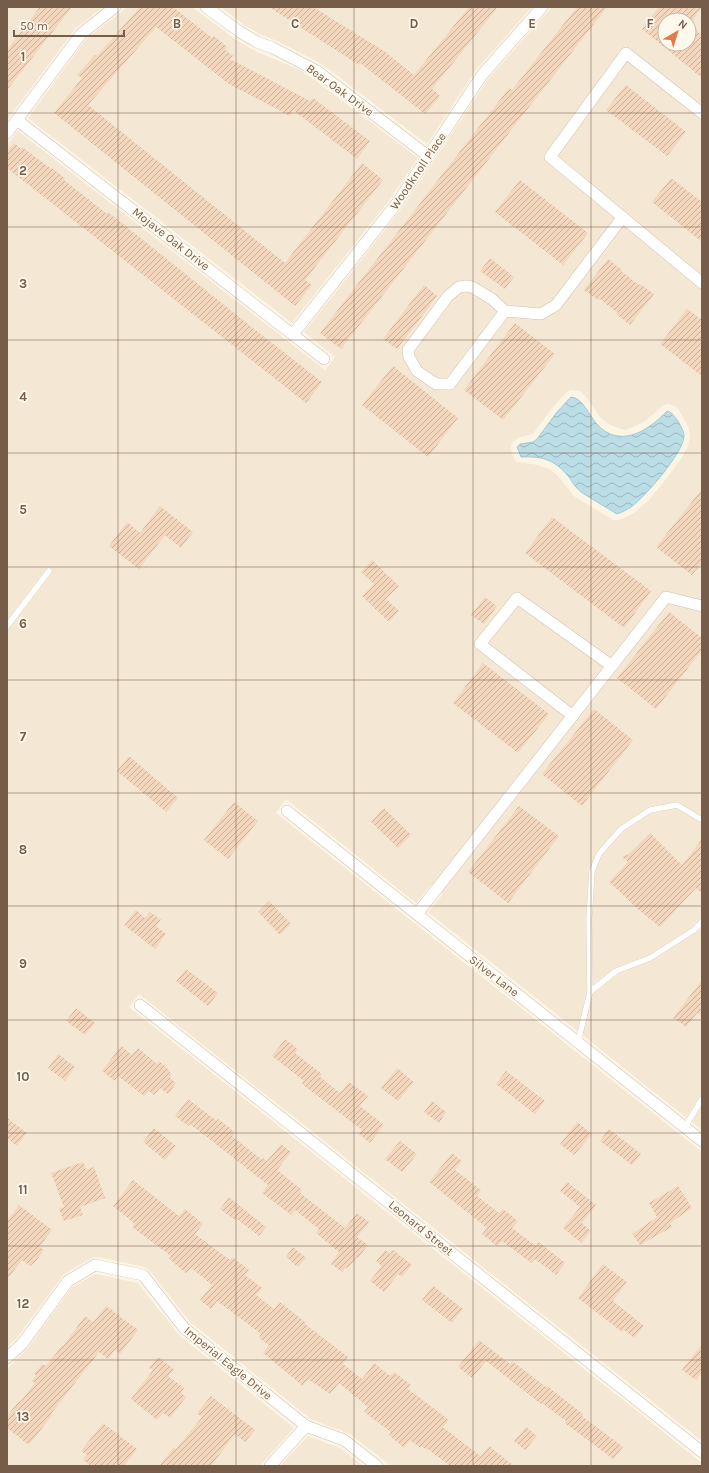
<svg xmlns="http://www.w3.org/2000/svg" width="709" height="1473" viewBox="0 0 709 1473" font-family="Karla,sans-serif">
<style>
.residential{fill:#f4e8d4;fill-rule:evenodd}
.water{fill:url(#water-waves);stroke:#a0cbd8}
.building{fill:url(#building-hatch)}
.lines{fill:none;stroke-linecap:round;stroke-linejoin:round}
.service-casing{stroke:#d0c0ae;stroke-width:6}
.minor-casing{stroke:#d0c0ae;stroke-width:12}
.service{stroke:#fff;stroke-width:5.5}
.minor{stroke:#fff;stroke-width:11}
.grid{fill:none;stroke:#765d4a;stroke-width:1;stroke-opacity:0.55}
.labels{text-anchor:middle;stroke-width:3.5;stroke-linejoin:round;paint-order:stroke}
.street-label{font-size:12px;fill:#765d4a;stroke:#fff9ec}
.grid-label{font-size:13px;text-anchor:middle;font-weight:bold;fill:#765d4a;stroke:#fff9ec;stroke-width:3.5;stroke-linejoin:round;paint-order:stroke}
</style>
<defs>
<pattern id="water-waves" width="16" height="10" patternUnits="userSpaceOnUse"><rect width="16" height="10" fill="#badde6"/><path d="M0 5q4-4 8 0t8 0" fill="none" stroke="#9cb6bc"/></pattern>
<pattern id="building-hatch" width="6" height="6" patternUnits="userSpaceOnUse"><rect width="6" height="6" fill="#f2d6bd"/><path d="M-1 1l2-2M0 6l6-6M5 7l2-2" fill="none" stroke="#c9b19c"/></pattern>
</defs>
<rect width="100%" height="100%" fill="#fcf5e6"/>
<path class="residential" d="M7,7h96l-28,22 -68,91z
M127,7h65l43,32 18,11 45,19 14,9 106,80 -28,41 -98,124 -264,-205 58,-79z
M221,7h311l-56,63 -49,74 -105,-80 -45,-23 -15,-6 -18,-10z
M552,7h150v1123l-274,-218 15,-18 -12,-9 -15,18 -130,-104 -10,14 426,339v289l-563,-447 -10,13 573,456v3h-311l-41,-32 -39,-15 -121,-97 -41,-52 -4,-3 -47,-10 -6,1 -28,16 -48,65 -9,8v-1202l11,-14 307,239 10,-13 -31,-25 99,-125 85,-128zM665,20h24v24h-24zM570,390l10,1 6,6 15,21 7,6 10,4 7,2 8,-3 11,-5 20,-17 4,-1 9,3 12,21 1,10 -3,10 -6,11 -16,21 -16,20 -15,13 -15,7h-6l-39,-24 -16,-20 -7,-6 -12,-5 -23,-3 -4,-8 -1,-8 2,-4 5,-4 15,-4 19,-26 14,-15z
M95,1274l43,9 41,52 115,93 -34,38h-253v-97l20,-20 45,-62z
M308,1436l32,12 23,18h-83z"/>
<path class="water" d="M571,397c12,1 18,18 25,26 23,27 52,8 71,-12 5,1 8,6 11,10 2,4 6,10 6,15 0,16 -39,61 -53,71 -4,3 -9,5 -14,7l-33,-20c-7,-4 -11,-11 -15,-17 -14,-17 -26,-21 -48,-20l-4,-10 3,-3 13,-2 4,-3 20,-27z"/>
<path class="building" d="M40,7h32l-65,83v-40z
M140,7h33l39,31 2,-2 13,11 -2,3 8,6 -3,3 80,42 3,-3 57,43 -13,18 -64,-49 -3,6 -61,-32 -73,-57 -68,78 197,158 77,-100 21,17 -78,100 7,5 -17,21 -241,-193 28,-35 -5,-3 18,-20 2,1z
M269,7h44l71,44 30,24 55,-68h29l-66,82 8,7 -15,18 -65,-51 -1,2z
M577,7h30l-266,342 -21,-16 189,-245 3,2z
M659,7h43l-9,13h-28v24h24v-19l13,10v43l-60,-49z
M626,85l60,47 -19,24 -61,-46z
M14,143l7,6 1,-2 29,22 1,-1 13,10 -1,2 43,34 1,-2 150,120 64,50 -16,21 -299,-235v-17z
M671,178l31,24v40l-50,-40z
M520,180l68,53 -25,32 -68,-53z
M490,258l24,19 -9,12 -25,-18z
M608,259l14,11 -1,1 18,14 1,-1 14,10 -24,31 -14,-11 2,-1 -18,-14 -2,1 -14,-10z
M424,285l13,11 -40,53 -14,-10z
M687,309l15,11v56l-42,-32z
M515,323l40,31 -52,66 -39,-30z
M393,366l65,52 -30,39 -66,-52z
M702,489v74l-10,12 -36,-28z
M160,506l33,26 -12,16 -16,-13 -26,34 -30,-23 18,-24 13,11z
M552,517l99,74 -27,37 -99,-75z
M372,560l27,26 -13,13 13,12 -10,11 -27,-26 12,-12 -13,-12z
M485,597l12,9 -13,18 -13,-9z
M669,612l33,26v12l-46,59 -39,-31z
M483,663l66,51 -31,39 -65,-50z
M594,709l39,31 -51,66 -40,-32z
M129,756l49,42 -12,14 -49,-41z
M234,802l24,19 -30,38 -24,-19z
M519,806l40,30 -51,67 -40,-31z
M384,808l27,27 -13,13 -27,-26z
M650,833l32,32 20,-26v54l-6,-5 -36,39 -21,-17 -30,-28 19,-20 -6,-5 7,-3z
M269,901l22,23 -11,11 -22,-23z
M136,910l9,8 5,-6 11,8 -5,6 10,8 -11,15 -31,-24z
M186,969l32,24 -10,13 -32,-25z
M702,980v36l-5,-3 -11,14 -13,-9z
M76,1008l19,15 -10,12 -19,-14z
M285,1039l13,10 -3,4 27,21 -2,3 20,16 9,-11 19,14 -8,10 24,19 -14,18 -11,-9 3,-4 -60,-46 2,-3 -32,-25z
M121,1046l11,9 6,-7 19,16 2,-3 8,7 4,6 -1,4 6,5 -8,11 -8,-6 -6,7 -5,-4 -5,5 -26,-20 -3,5 -13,-10z
M58,1054l17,13 -10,14 -17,-13z
M397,1068l17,14 -16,19 -17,-13z
M506,1071l39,30 -10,13 -39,-30z
M188,1099l29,22 1,-2 17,13 -3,4 30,24 1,-2 4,3 14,-17 10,8 -14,18 25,20 -2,3 45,35 12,-15 12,9 -12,15 11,8 -10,13 -1,-1 -10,12 -1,-2 -4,5 -11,-8 8,-12 -23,-19 3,-4 -24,-19 -4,5 -29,-22 6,-8 -78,-61 -2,2 -13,-10z
M432,1101l14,11 -7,11 -15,-11z
M7,1118l20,15 -10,13 -10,-8z
M577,1122l15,12 -18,21 -14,-11z
M154,1128l22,18 -11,14 -22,-18z
M609,1129l32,25 -9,11 -32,-24z
M400,1141l17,13 -15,18 -17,-13z
M452,1153l10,8 -7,9 26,20 -4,6 22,17 4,-4 15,12 -6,7 24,18 3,-4 26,21 -9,12 -21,-16 -4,4 -29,-22 -5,5 -15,-12 5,-6 -58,-46z
M83,1162l3,8 8,-3 11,31 -25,9 3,8 -19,6 -5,-12 5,-2 -13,-34z
M133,1180l46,36 6,-7 18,15 -8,10 35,26 2,-3 17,13 -4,5 17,13 -6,7 18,14 6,-7 26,21 -1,1 43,33 -5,7 19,15 12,-16 16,13 4,-4 17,13 -3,4 41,31 -6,7 19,15 19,14 8,-10 25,20h-64l-22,-17 -1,1 -6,-4 -1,2 -10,-8 -6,8 -15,-13 2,-3 -27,-20 4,-5 -29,-24 -9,11 -22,-15 -5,7 -40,-33 6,-8 -10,-7 2,-4 -5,-4 -39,-29 -6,8 -11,-9 12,-15 -1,-1 -20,-16 -5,5 -17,-14 2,-3 -39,-29 2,-4 -21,-17z
M567,1182l29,23 -14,18 9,8 -10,12 -18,-15 17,-21 -20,-16z
M678,1186l14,22 -22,15 2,4 -32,18 -8,-11 25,-17 -8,-14z
M229,1197l37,30 -7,9 -22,-17 -2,1 -15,-11z
M19,1205l33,25 -13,17 5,3 -8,11 -6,5 -8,-6 -15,19v-58z
M293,1247l13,11 -8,9 -12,-10z
M385,1250l5,4 3,-4 19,15 -10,12 -4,-3 -14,18 -14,-11 12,-15 -6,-5z
M603,1264l24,18 -14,19 31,25 -10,12 -10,-8 -2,2 -44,-34z
M433,1286l30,23 -11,14 -30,-23z
M106,1306l32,24 -18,24 -5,-4 -7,9 -9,-7 -48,62 1,1 -23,30 -22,-17v-12l12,-15 1,1 15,-19 -3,-2 4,-6 -2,-1 8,-10 4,2 12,-15 5,-6v1l22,-30 8,6z
M479,1340l31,24 2,-3 34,26 1,-1 36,28 -1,2 41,31 -10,12 -48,-36 1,-2 -24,-18 -1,1 -55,-43 -14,17 -14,-11z
M702,1344v28l-6,8 -14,-10z
M158,1357l16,12 -6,7 16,12 -3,5 5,4 -16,21 -7,-5 -6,7 -26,-21 22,-29 -4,-2z
M211,1396l44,34 -10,12 -10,-8 -24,32h-52l15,-19 2,2 26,-32 -5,-4z
M103,1423l34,26 -13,17h-33l-8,-6 4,-5 -6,-4z
M526,1427l11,9 -12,14 -11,-9z"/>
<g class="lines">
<defs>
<path id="service" d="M7,626l42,-55
M590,992l26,-21 34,-13 44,-28 8,-8
M578,1042l12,-50 -1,-73 3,-48 7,-17 22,-25 29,-19 27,-5 25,15
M685,1127l17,-28"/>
<path id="minor" d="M206,7l34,25 17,10 16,6 44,23 111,85
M702,113l-76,-60 -76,104 152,126
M17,120l307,239
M7,133l74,-99 34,-27
M505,311l-13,-12 -20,-12 -6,-1 -7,1 -11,9 -40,54 1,7 8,14 19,13h14l55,-73 36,3 15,-9 66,-87
M293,334l104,-131 85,-128 60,-68
M573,716l-93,-72 37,-46 95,68
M287,811l415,330
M417,914l249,-317 36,9
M140,1005l562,447
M7,1358l15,-14 46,-63 27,-16 48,10 41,53 122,98 38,14 33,26
M270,1466l36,-40"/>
</defs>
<use href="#service" class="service-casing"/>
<use href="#minor" class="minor-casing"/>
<use href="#service" class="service"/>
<use href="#minor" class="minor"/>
</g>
<path class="grid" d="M118,7v1459M236,7v1459M354,7v1459M473,7v1459M591,7v1459M7,113h695M7,227h695M7,340h695M7,453h695M7,567h695M7,680h695M7,793h695M7,906h695M7,1020h695M7,1133h695M7,1246h695M7,1360h695"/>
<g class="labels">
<g class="street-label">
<text transform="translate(340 90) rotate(36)" y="4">Bear Oak Drive</text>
<text transform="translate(418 171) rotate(-56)" y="4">Woodknoll Place</text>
<text transform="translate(171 239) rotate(38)" y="4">Mojave Oak Drive</text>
<text transform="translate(494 976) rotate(38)" y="4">Silver Lane</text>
<text transform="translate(421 1228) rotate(39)" y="4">Leonard Street</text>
<text transform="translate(228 1363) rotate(39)" y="4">Imperial Eagle Drive</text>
</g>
</g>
<g class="grid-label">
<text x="177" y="28">B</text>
<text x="295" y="28">C</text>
<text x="414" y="28">D</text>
<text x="532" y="28">E</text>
<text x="650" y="28">F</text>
<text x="23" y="61">1</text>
<text x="23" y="175">2</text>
<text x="23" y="288">3</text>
<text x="23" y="401">4</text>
<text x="23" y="514">5</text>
<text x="23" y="628">6</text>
<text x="23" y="741">7</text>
<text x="23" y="854">8</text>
<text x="23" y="968">9</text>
<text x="23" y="1081">10</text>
<text x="23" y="1194">11</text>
<text x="23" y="1308">12</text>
<text x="23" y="1421">13</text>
</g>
<rect width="709" height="1473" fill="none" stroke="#765d4a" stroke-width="16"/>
<g transform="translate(677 32) rotate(38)"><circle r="19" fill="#fff9ec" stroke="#c8bbab"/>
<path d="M0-3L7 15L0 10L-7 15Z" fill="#e6794b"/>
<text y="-6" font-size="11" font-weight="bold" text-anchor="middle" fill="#765d4a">N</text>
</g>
<path d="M14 30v6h110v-6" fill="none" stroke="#765d4a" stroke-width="2"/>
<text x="20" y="30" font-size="12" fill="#765d4a" stroke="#fff9ec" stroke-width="3" paint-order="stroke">50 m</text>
</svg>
